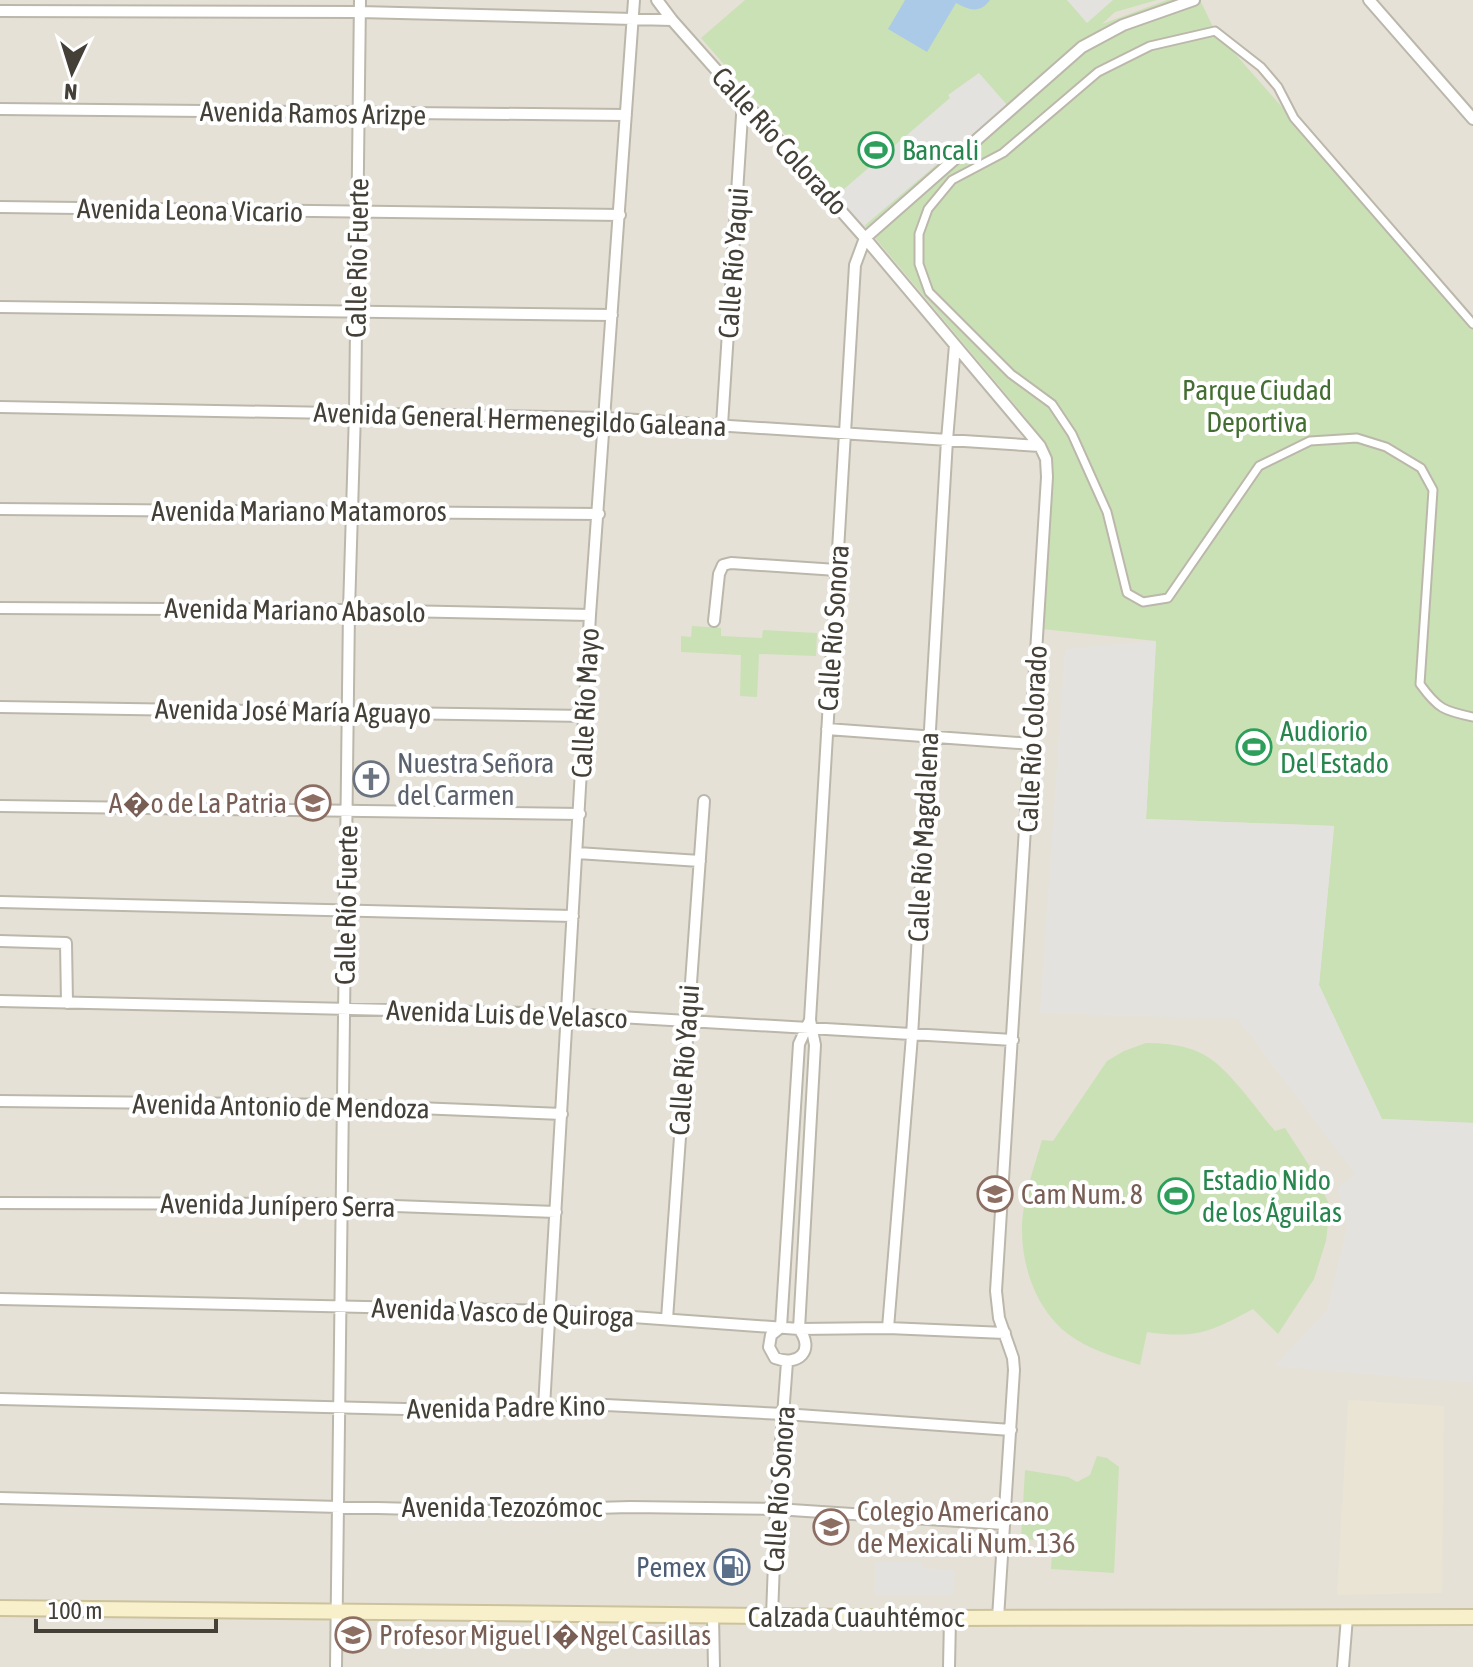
<svg xmlns="http://www.w3.org/2000/svg" width="1473" height="1667" viewBox="0 0 1473 1667" font-family="'Asap Condensed',sans-serif">
<style>
.residential{fill:#e5e1d6}
.education{fill:#e9e4d3}
.green{fill:#cae1b5}
.parking{fill:#e3e2df}
.water{fill:#abcae7}
.lines{fill:none;stroke-linecap:round;stroke-linejoin:round}
.pedestrian-casing{stroke:#bcb7ab;stroke-width:11}
.minor-casing{stroke:#bcb7ab;stroke-width:14}
.secondary-casing{stroke:#ccc39c;stroke-width:18}
.pedestrian{stroke:#fff;stroke-width:7}
.minor{stroke:#fff;stroke-width:10}
.secondary{stroke:#f8f0cb;stroke-width:14}
.labels{text-anchor:middle;stroke-width:8;stroke-linejoin:round;paint-order:stroke}
.street-label{font-size:28px;fill:#444037;stroke:#fff}
.leisure-label{font-size:28px;fill:#27864d;stroke:#fff;text-anchor:start}
.park-label{font-size:28px;fill:#446e31;stroke:#fff}
.worship-label{font-size:28px;fill:#5b616d;stroke:#fff;text-anchor:start}
.education-label{font-size:28px;fill:#785e54;stroke:#fff;text-anchor:start}
.service-label{font-size:28px;fill:#4e5e75;stroke:#fff;text-anchor:end}
</style>
<rect width="100%" height="100%" fill="#f1efe7"/>
<path class="residential" d="M0,0h1473v1667h-1473z"/>
<path class="education" d="M1348,1400l96,6 -2,187 -105,2z"/>
<path class="green" d="M745,0h412l-42,12 -13,12 65,-24h33l15,31 258,293v799l-91,-4 -63,-134 15,-159 -188,-7 10,-178 -114,-12 4,-180 -20,-31 -161,-192 -164,-188z
M692,626l29,2v8l41,2 1,-8 54,3 -1,23 -57,-2 -2,43 -17,-1 1,-41 -60,-3v-16l10,1z
M1146,1043c22,0 48,3 66,17 21,15 46,51 63,71l10,-3 29,45 16,33 -4,35 -12,38 -36,55 -25,-25c-42,23 -57,30 -106,23l-7,33c-21,-7 -44,-13 -63,-25 -37,-22 -55,-68 -55,-110 0,-30 12,-62 20,-90l11,1 54,-80 17,-10z
M1097,1456l10,2 12,9 -5,106 -63,-4 2,-28 -32,-2 4,-69 43,7 9,5 13,-7z"/>
<path class="parking" d="M1067,0h46l-26,23z
M979,73l28,32 -143,121 -27,-31 113,-97 -2,-3z
M1156,641l-10,178 188,7 -15,159 63,134 91,4v260l-199,-17 53,-55 20,-85 -10,-38 18,-14 -117,-155 -198,-6 25,-364z
M875,1561l46,1 1,6 32,2 -1,25h-78z"/>
<path class="water" d="M905,0h85c-10,14 -21,10 -34,3l-29,49 -39,-23z"/>
<g class="lines">
<defs>
<path id="pedestrian" d="M1473,324l-179,-206 -16,-31 -17,-20 -46,-36 -65,15 -52,26 -95,81 -51,27 -24,29 -9,25v30l10,28 82,82 41,30 20,30 35,78 20,81 16,9 25,-4 91,-132 51,-25 47,-3 29,9 35,21 12,22 -13,194c18,25 24,27 53,33"/>
<path id="minor" d="M657,0l15,20 193,218 175,208 6,13 1,18 -51,814 3,27 14,40 1,12 -16,248
M1369,0l104,119
M0,11l360,1 312,8
M0,109l626,6
M0,207l620,8
M0,307l612,8
M0,407l606,11 434,28
M722,425l21,-325
M0,509l599,5
M0,608l349,2 241,5
M714,621l5,-47 4,-9 8,-2 106,7
M0,707l585,9
M827,729l206,15
M0,806l580,8
M577,853l123,8
M0,902l573,14
M0,941l66,2 1,60
M0,1001l568,13 445,26
M810,1020l-11,24 -18,283 -10,8 -2,12 6,11c24,9 40,-8 24,-29l16,-284 -5,-25 45,-755 10,-27 217,-191 41,-22 71,-25
M0,1101l343,4 219,9
M0,1203l341,1 215,8
M0,1299l550,12 249,18 89,-1 117,5
M667,1319l37,-518
M888,1328l24,-292 35,-596 8,-95
M0,1399l485,12 121,-6 178,9 227,16
M544,1407l46,-792 44,-615
M0,1498l492,13 138,-4 146,2 228,15
M713,1616l1,51
M772,1616l4,-107 11,-147
M336,1667l13,-1057 6,-198 5,-412
M949,1667l1,-49
M1343,1667l4,-50"/>
<path id="secondary" d="M0,1608l950,10 523,-1"/>
</defs>
<use href="#pedestrian" class="pedestrian-casing"/>
<use href="#minor" class="minor-casing"/>
<use href="#secondary" class="secondary-casing"/>
<use href="#pedestrian" class="pedestrian"/>
<use href="#minor" class="minor"/>
<use href="#secondary" class="secondary"/>
</g>
<defs>
<symbol id="stadium-ring" viewBox="-11 -11 22 22"><circle r="9.5" fill="#fff" stroke="#2e9e5b" stroke-width="1.5"/><path d="M0-5a6.5 5 0 1 0 0 10a6.5 5 0 1 0 0-10ZM-3.5-1.8h7v3.6h-7Z" fill="#2e9e5b"/></symbol>
<symbol id="church-ring" viewBox="-11 -11 22 22"><circle r="9.5" fill="#fff" stroke="#6b7280" stroke-width="1.5"/><path d="M-1.2-6h2.4v3.5h3.3v2.4h-3.3V6h-2.4V-.1h-3.3v-2.4h3.3Z" fill="#6b7280"/></symbol>
<symbol id="school-ring" viewBox="-11 -11 22 22"><circle r="9.5" fill="#fff" stroke="#8d6e63" stroke-width="1.5"/><path d="M0-5L7-2L0 1L-7-2ZM-4 1L0 2.5L4 1V4Q0 6-4 4Z" fill="#8d6e63"/></symbol>
<symbol id="fuel-ring" viewBox="-11 -11 22 22"><circle r="9.5" fill="#fff" stroke="#5c6f8a" stroke-width="1.5"/><path d="M-5.5-6h7V0h2V4h1.3V-2.5L3-4.5l.8-.8L6-3V5H2.5V1h-1V6h-7ZM-4.2-4.7v3.2H.2V-4.7Z" fill="#5c6f8a"/></symbol>
</defs>
<g fill-rule="evenodd">
<use href="#stadium-ring" x="856" y="130" width="40" height="40"/>
<use href="#stadium-ring" x="1234" y="727" width="40" height="40"/>
<use href="#church-ring" x="351" y="759" width="40" height="40"/>
<use href="#school-ring" x="293" y="783" width="40" height="40"/>
<use href="#school-ring" x="975" y="1174" width="40" height="40"/>
<use href="#stadium-ring" x="1156" y="1176" width="40" height="40"/>
<use href="#school-ring" x="811" y="1507" width="40" height="40"/>
<use href="#fuel-ring" x="712" y="1547" width="40" height="40"/>
<use href="#school-ring" x="333" y="1615" width="40" height="40"/>
</g>
<g class="labels">
<g class="street-label">
<text transform="translate(313 113) rotate(1)" y="10">Avenida Ramos Arizpe</text>
<text transform="translate(780 141) rotate(48)" y="10">Calle Río Colorado</text>
<text transform="translate(190 210) rotate(1)" y="10">Avenida Leona Vicario</text>
<text transform="translate(357 258) rotate(-89)" y="10">Calle Río Fuerte</text>
<text transform="translate(733 263) rotate(-86)" y="10">Calle Río Yaqui</text>
<text transform="translate(520 419) rotate(2)" y="10">Avenida General Hermenegildo Galeana</text>
<text x="299" y="521">Avenida Mariano Matamoros</text>
<text transform="translate(295 610) rotate(1)" y="10">Avenida Mariano Abasolo</text>
<text transform="translate(833 628) rotate(-86)" y="10">Calle Río Sonora</text>
<text transform="translate(585 703) rotate(-87)" y="10">Calle Río Mayo</text>
<text transform="translate(293 711) rotate(1)" y="10">Avenida José María Aguayo</text>
<text transform="translate(1032 739) rotate(-87)" y="10">Calle Río Colorado</text>
<text transform="translate(923 837) rotate(-87)" y="10">Calle Río Magdalena</text>
<text transform="translate(346 905) rotate(-89)" y="10">Calle Río Fuerte</text>
<text transform="translate(507 1014) rotate(2)" y="10">Avenida Luis de Velasco</text>
<text transform="translate(684 1060) rotate(-86)" y="10">Calle Río Yaqui</text>
<text transform="translate(281 1106) rotate(1)" y="10">Avenida Antonio de Mendoza</text>
<text transform="translate(278 1205) rotate(1)" y="10">Avenida Junípero Serra</text>
<text transform="translate(503 1312) rotate(2)" y="10">Avenida Vasco de Quiroga</text>
<text transform="translate(506 1407) rotate(-1)" y="10">Avenida Padre Kino</text>
<text transform="translate(779 1489) rotate(-86)" y="10">Calle Río Sonora</text>
<text x="502" y="1517">Avenida Tezozómoc</text>
<text x="856" y="1627">Calzada Cuauhtémoc</text>
</g>
<g class="leisure-label">
<text x="902" y="160">Bancali</text>
<text x="1280" y="741">Audiorio<tspan x="1280" dy="32">Del Estado</tspan></text>
<text x="1202" y="1190">Estadio Nido<tspan x="1202" dy="32">de los Águilas</tspan></text>
</g>
<g class="park-label">
<text x="1257" y="400">Parque Ciudad<tspan x="1257" dy="32">Deportiva</tspan></text>
</g>
<g class="worship-label">
<text x="397" y="773">Nuestra Señora<tspan x="397" dy="32">del Carmen</tspan></text>
</g>
<g class="education-label">
<text x="287" y="813" text-anchor="end">A�o de La Patria</text>
<text x="1021" y="1204">Cam Num. 8</text>
<text x="857" y="1521">Colegio Americano<tspan x="857" dy="32">de Mexicali Num. 136</tspan></text>
<text x="379" y="1645">Profesor Miguel I�Ngel Casillas</text>
</g>
<g class="service-label">
<text x="706" y="1577">Pemex</text>
</g>
</g>
<g transform="translate(72 72) rotate(184)" stroke="#ffffff" stroke-width="6" paint-order="stroke">
<path d="M0-6L14 30L0 20L-14 30Z" fill="#444037"/>
<text y="-12" font-size="22" font-weight="bold" text-anchor="middle" fill="#444037">N</text>
</g>
<path d="M36 1619v12h180v-12" fill="none" stroke="#444037" stroke-width="4"/>
<text x="48" y="1619" font-size="24" fill="#444037" stroke="#ffffff" stroke-width="6" paint-order="stroke">100 m</text>
</svg>
